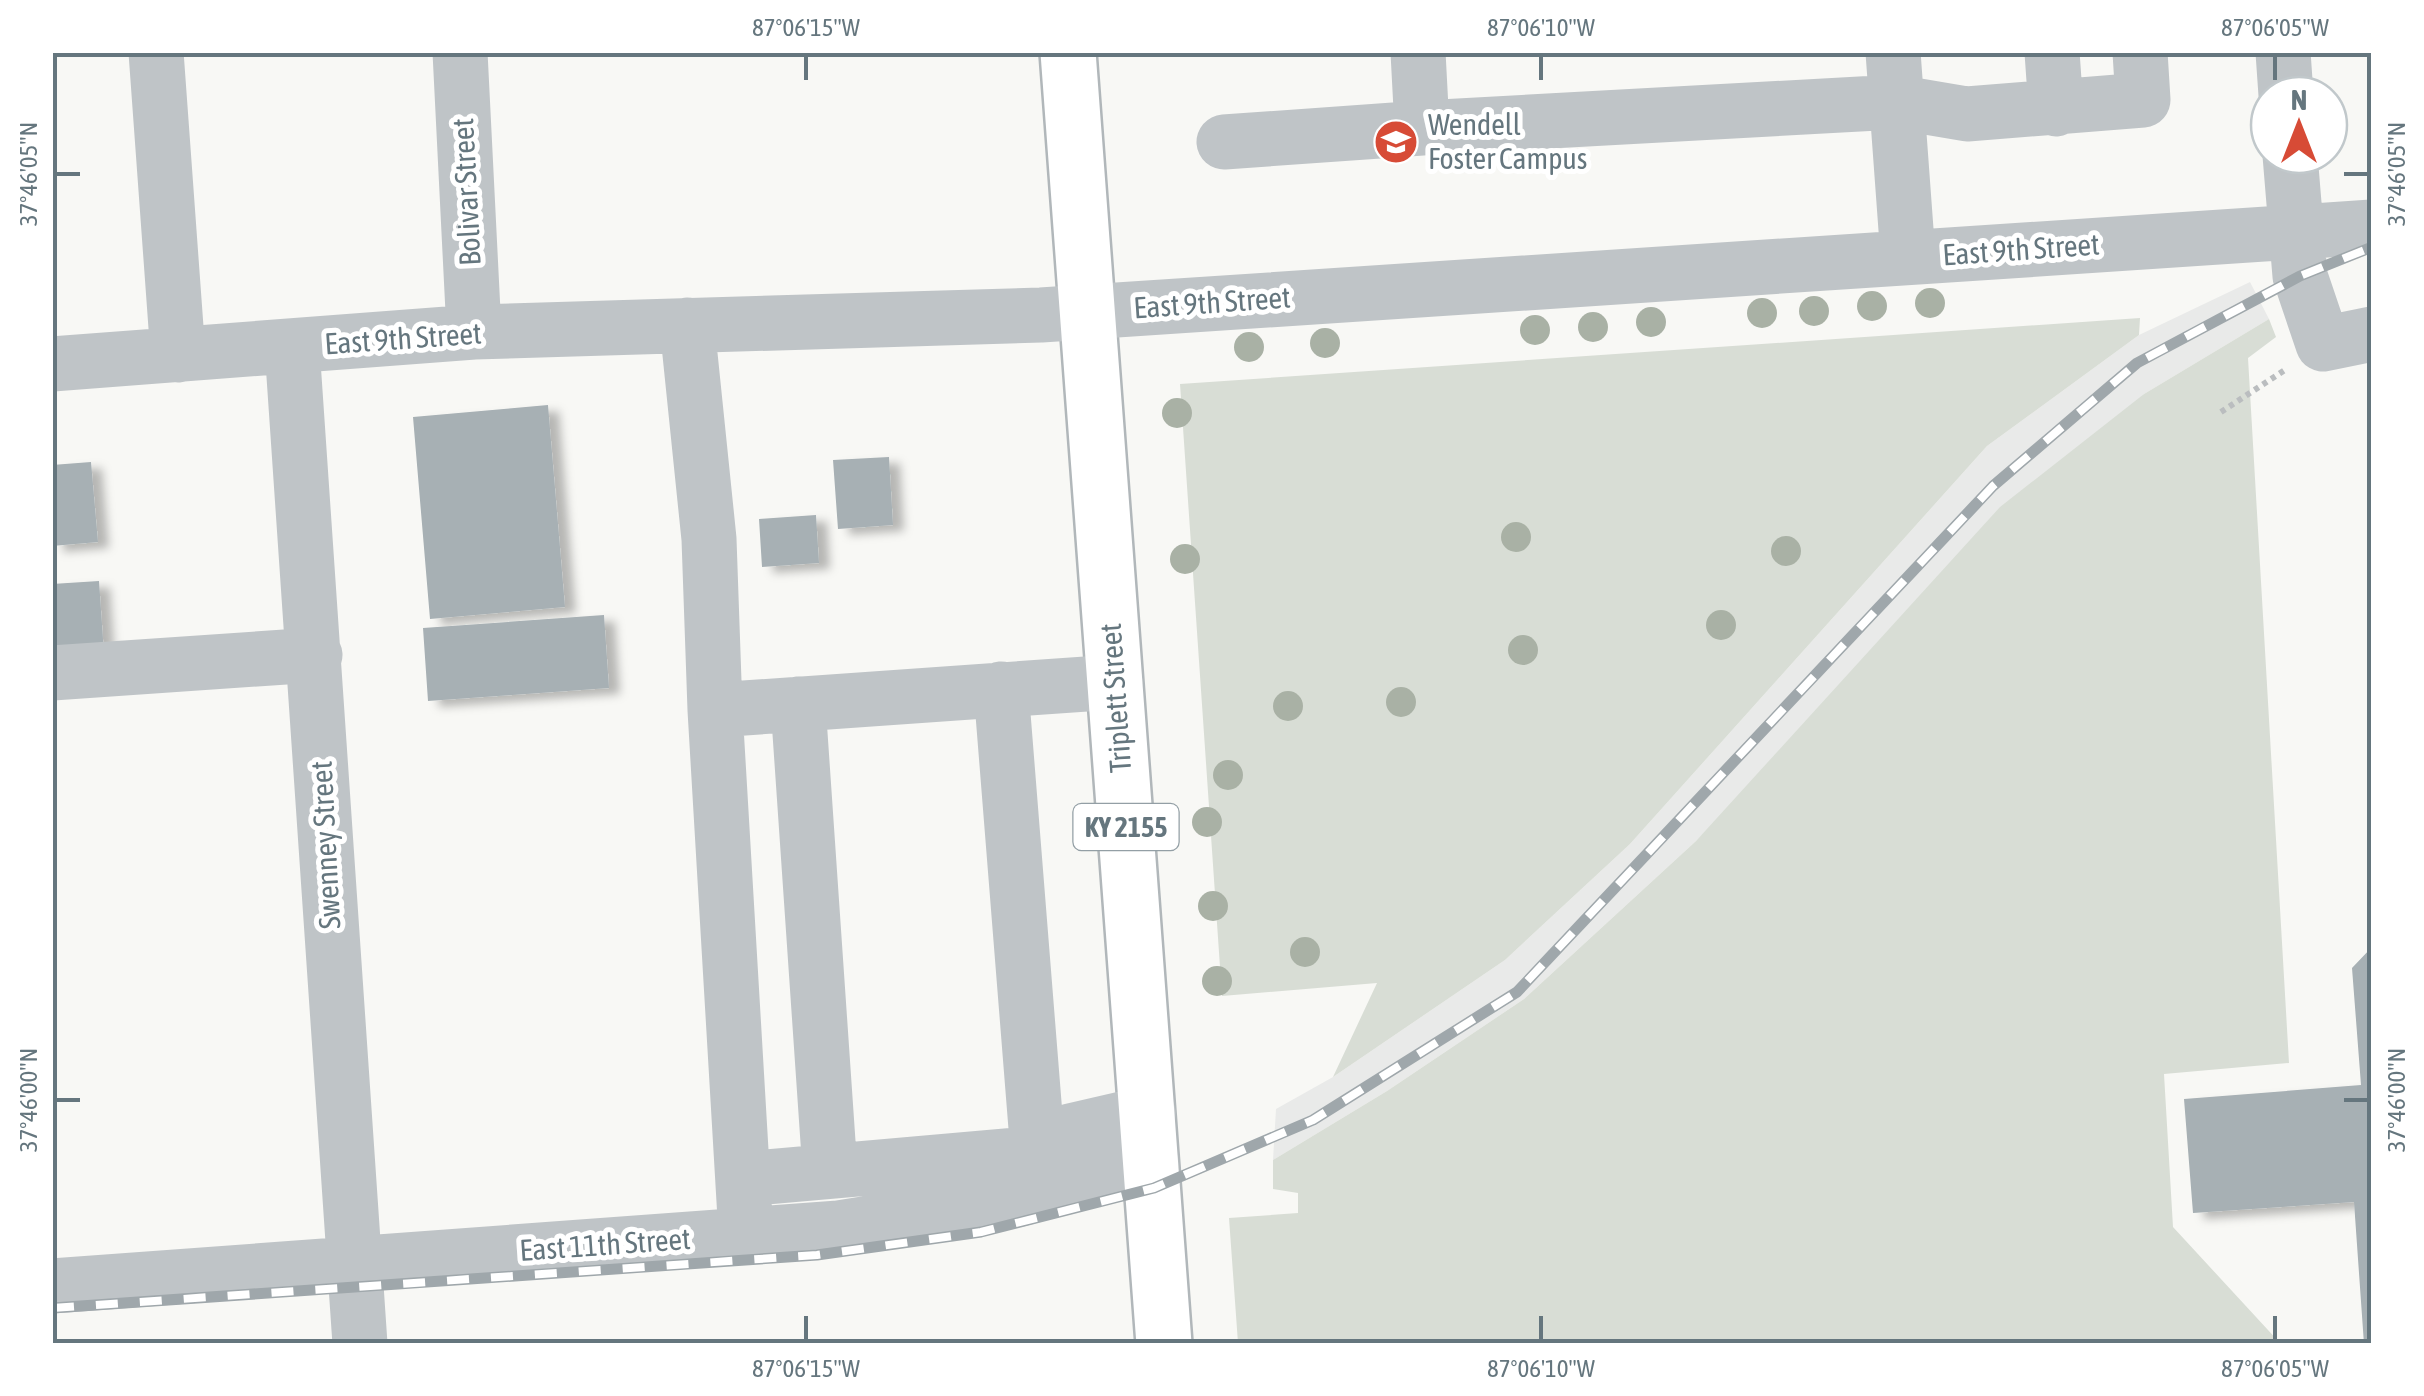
<svg xmlns="http://www.w3.org/2000/svg" width="2424" height="1396" viewBox="0 0 2424 1396" font-family="'Asap Condensed',sans-serif">
<style>
.built{fill:#e9eae9}
.green{fill:#d8ddd5}
.building{fill:#a7b0b4;filter:url(#shadow)}
.lines{fill:none;stroke-linecap:round;stroke-linejoin:round}
.major-casing{stroke:#b1b7ba;stroke-width:60}
.path{stroke:#babdbf;stroke-width:6;stroke-dasharray:5 5;stroke-linecap:butt}
.minor{stroke:#bfc4c7;stroke-width:55}
.major{stroke:#fff;stroke-width:55}
.rail-casing{stroke:#9fa7ab;stroke-width:11}
.rail{stroke:#fff;stroke-width:8;stroke-dasharray:22;stroke-linecap:butt}
.tree{fill:#a9b1a5}
.ticks{fill:none;stroke:#65767e;stroke-width:4}
.labels{text-anchor:middle;stroke-width:10;stroke-linejoin:round;paint-order:stroke}
.shield{fill:#fff;stroke:#939fa5;stroke-width:2.5}
.shield-label{font-size:28px;font-weight:bold;fill:#65767e}
.poi-label{font-size:30px;fill:#65767e;stroke:#fff;text-anchor:start}
.street-label{font-size:30px;fill:#65767e;stroke:#fff}
.neatline{fill:none;stroke:#65767e;stroke-width:4}
.ticks-label{font-size:25px;text-anchor:middle;fill:#65767e}
</style>
<defs>
<filter id="shadow"><feDropShadow dx="11" dy="6" stdDeviation="5" flood-color="#0004"/></filter>
</defs>
<rect width="100%" height="100%" fill="#f8f8f5"/>
<path class="built" d="M2250,282l19,37 -125,75 -448,447 -172,158 -137,92 -114,69 3,-51 57,-32 172,-117 125,-116 357,-398 152,-111z"/>
<path class="green" d="M2140,318l-1,17 -152,111 -357,398 -125,116 -172,117 44,-94 -155,13 -42,-612z
M2269,319l7,18 -28,21 41,705 -125,11 9,153 107,116h-1042l-9,-125 69,-5v-20l-25,-4v-29l114,-69 137,-92 172,-158 304,-334 144,-113z"/>
<path class="building" d="M548,405l17,202 -135,12 -17,-202z
M889,457l4,68 -55,4 -5,-69z
M91,462l7,80 -46,4v-81z
M816,515l3,48 -57,4 -3,-48z
M99,581l5,73 -52,4v-74z
M604,615l5,73 -181,13 -5,-73z
M2372,947v397h-8l-10,-142 -161,11 -9,-114 177,-14 -9,-117z"/>
<g class="lines">
<defs>
<path id="major" d="M1068,52l96,1292"/>
</defs>
<use href="#major" class="major-casing"/>
<path class="path" d="M2221,412l64,-42"/>
<path class="minor" d="M156,52l22,303
M460,52l14,280
M1893,52l15,205
M2052,52l4,57
M2283,52l3,43
M1422,128l474,-26 71,12 176,-14 -3,-48
M1224,142l198,-14 -4,-76
M2290,155l10,121 23,68 49,-10
M687,325l22,214 6,171
M292,347l68,997
M52,364l422,-32 567,-17 1331,-88
M52,673l263,-18
M798,704l32,467
M1038,1153l32,-22 78,-18
M744,1179l294,-26 -37,-464
M746,1235l-31,-525 400,-28
M52,1286l787,-58 181,-29 131,-36"/>
<use href="#major" class="major"/>
<defs>
<path id="rail" d="M52,1308l765,-53 164,-23 173,-44 159,-68 204,-128 476,-506 144,-123 163,-87 72,-29"/>
</defs>
<use href="#rail" class="rail-casing"/>
<use href="#rail" class="rail"/>
</g>
<g class="tree">
<circle cx="1930" cy="303" r="15"/>
<circle cx="1872" cy="306" r="15"/>
<circle cx="1814" cy="311" r="15"/>
<circle cx="1762" cy="313" r="15"/>
<circle cx="1651" cy="322" r="15"/>
<circle cx="1593" cy="327" r="15"/>
<circle cx="1535" cy="330" r="15"/>
<circle cx="1325" cy="343" r="15"/>
<circle cx="1249" cy="347" r="15"/>
<circle cx="1177" cy="413" r="15"/>
<circle cx="1516" cy="537" r="15"/>
<circle cx="1786" cy="551" r="15"/>
<circle cx="1185" cy="559" r="15"/>
<circle cx="1721" cy="625" r="15"/>
<circle cx="1523" cy="650" r="15"/>
<circle cx="1401" cy="702" r="15"/>
<circle cx="1288" cy="706" r="15"/>
<circle cx="1228" cy="775" r="15"/>
<circle cx="1207" cy="822" r="15"/>
<circle cx="1213" cy="906" r="15"/>
<circle cx="1305" cy="952" r="15"/>
<circle cx="1217" cy="981" r="15"/>
</g>
<path class="ticks" d="M806,55v25M1541,55v25M2275,55v25M55,174h25M2344,174h25M55,1100h25M2344,1100h25M806,1316v25M1541,1316v25M2275,1316v25"/>
<defs>
<symbol id="school-disc" viewBox="-11 -11 22 22"><circle r="9.5" fill="#d74b36" stroke="#fff"/><path d="M0-5L7-2L0 1L-7-2ZM-4 1L0 2.5L4 1V4Q0 6-4 4Z" fill="#fff"/></symbol>
</defs>
<g fill-rule="evenodd">
<use href="#school-disc" x="1371" y="117" width="50" height="50"/>
</g>
<g class="labels">
<rect class="shield" x="1073.5" y="804" width="105" height="46" rx="8"/>
<g class="shield-label">
<text x="1126" y="837">KY 2155</text>
</g>
<g class="poi-label">
<text x="1428" y="135">Wendell<tspan x="1428" dy="34">Foster Campus</tspan></text>
</g>
<g class="street-label">
<text transform="translate(467 192) rotate(-93)" y="10">Bolivar Street</text>
<text transform="translate(2021 250) rotate(-4)" y="10">East 9th Street</text>
<text transform="translate(1212 303) rotate(-4)" y="10">East 9th Street</text>
<text transform="translate(403 339) rotate(-4)" y="10">East 9th Street</text>
<text transform="translate(1116 698) rotate(-94)" y="10">Triplett Street</text>
<text transform="translate(326 845) rotate(-93)" y="10">Swenney Street</text>
<text transform="translate(605 1245) rotate(-4)" y="10">East 11th Street</text>
</g>
</g>
<rect width="2424" height="1396" fill="none" stroke="#ffffff" stroke-width="110"/>
<g transform="translate(2299 125)"><circle r="48" fill="#ffffff" stroke="#c1c8cb" stroke-width="2.5"/>
<path d="M0-8L18 38L0 25L-18 38Z" fill="#d74b36"/>
<text y="-15" font-size="28" font-weight="bold" text-anchor="middle" fill="#65767e">N</text>
</g>
<rect x="55" y="55" width="2314" height="1286" class="neatline"/>
<g class="ticks-label">
<text x="806" y="36">87°06'15"W</text>
<text x="1541" y="36">87°06'10"W</text>
<text x="2275" y="36">87°06'05"W</text>
<text transform="translate(28 174) rotate(-90)" y="9">37°46'05"N</text>
<text transform="translate(2396 174) rotate(-90)" y="9">37°46'05"N</text>
<text transform="translate(28 1100) rotate(-90)" y="9">37°46'00"N</text>
<text transform="translate(2396 1100) rotate(-90)" y="9">37°46'00"N</text>
<text x="806" y="1377">87°06'15"W</text>
<text x="1541" y="1377">87°06'10"W</text>
<text x="2275" y="1377">87°06'05"W</text>
</g>
</svg>
